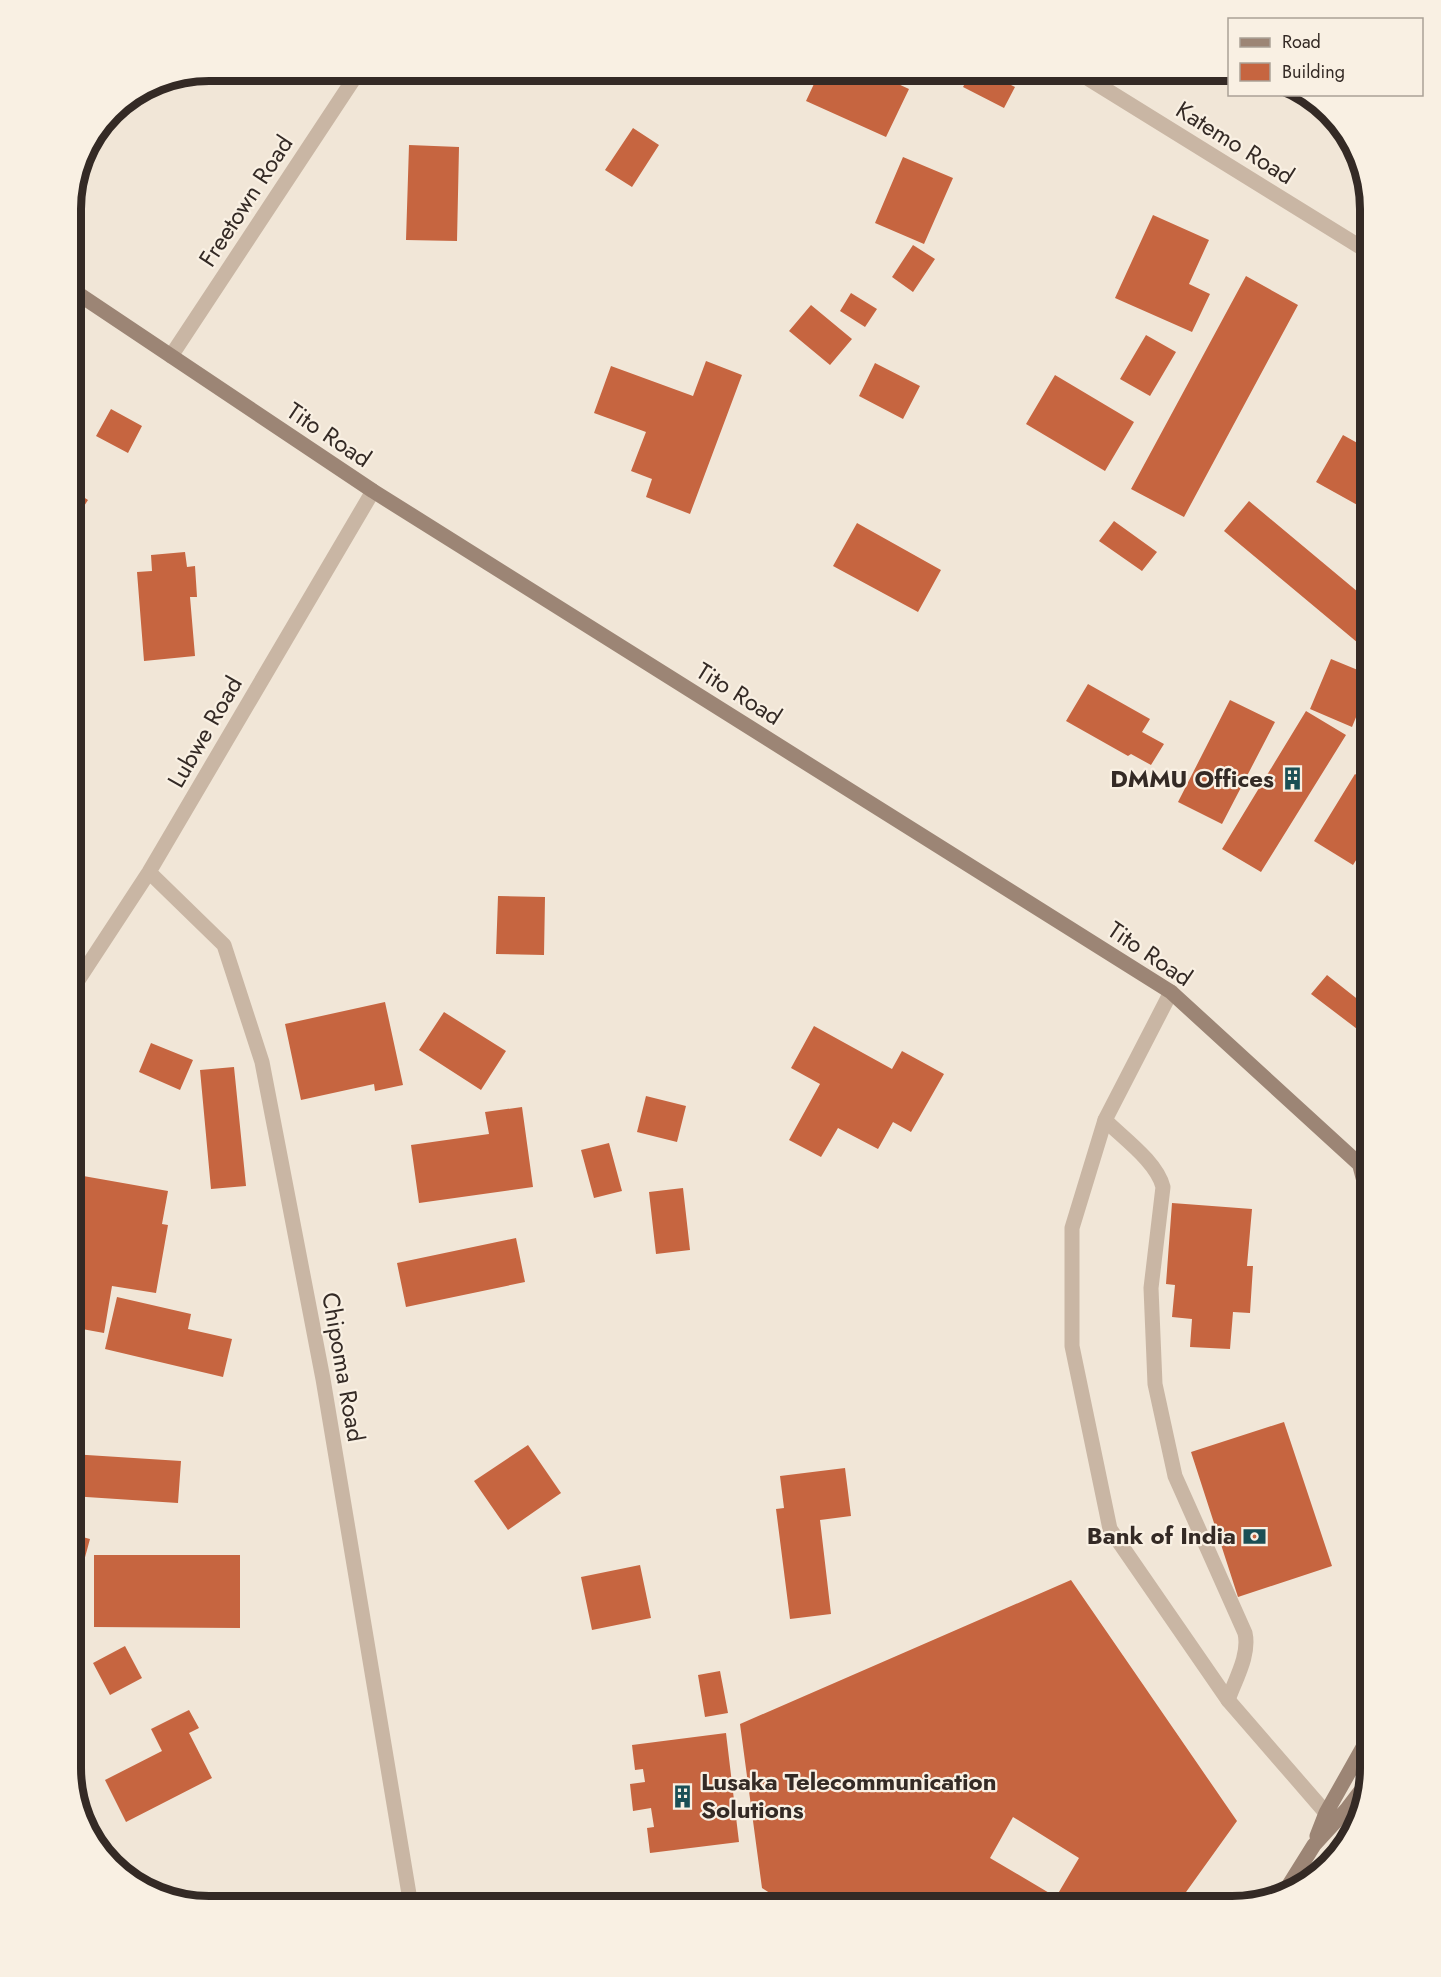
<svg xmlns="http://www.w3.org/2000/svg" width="1441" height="1977" viewBox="0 0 1441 1977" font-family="Jost,sans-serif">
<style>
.building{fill:#c66540;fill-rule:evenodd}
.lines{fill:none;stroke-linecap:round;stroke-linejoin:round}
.service{stroke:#c9b6a4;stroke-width:15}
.minor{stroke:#c9b6a4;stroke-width:15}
.secondary{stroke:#9c8575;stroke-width:15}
.labels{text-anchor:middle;stroke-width:4.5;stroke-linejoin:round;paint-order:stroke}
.street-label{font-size:24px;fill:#342a25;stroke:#f9f0e3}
.poi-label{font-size:24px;font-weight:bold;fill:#342a25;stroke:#f9f0e3;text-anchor:end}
.rim{fill:none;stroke:#342a25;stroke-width:8}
</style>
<rect width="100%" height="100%" fill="#f1e6d7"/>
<path class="building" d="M820,71h50l39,18 -23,48 -80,-36z
M972,71h11l32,16 -11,21 -41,-21z
M197,73v12l-52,3 11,-7z
M633,128l26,17 -27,42 -27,-17z
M409,145l50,2 -2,94 -51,-1z
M903,157l50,21 -29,66 -49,-21z
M1153,215l56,25 -20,44 21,10 -18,38 -77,-34z
M913,245l22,14 -22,33 -21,-15z
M1246,276l52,29 -114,212 -53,-28z
M851,293l26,16 -12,18 -25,-16z
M811,305l41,34 -22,26 -41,-34z
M1146,335l30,17 -26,44 -30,-17z
M706,361l36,14 -52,139 -44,-17 6,-18 -21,-8 15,-39 -52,-19 17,-47 82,30z
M875,363l45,23 -17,33 -44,-23z
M1055,375l79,47 -29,49 -79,-47z
M111,409l31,17 -14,27 -32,-17z
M1343,435l27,15v62l-54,-30z
M71,489l17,11 -17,26z
M1249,501l121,101v51l-146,-122z
M1114,521l43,31 -15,19 -43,-30z
M857,523l84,47 -23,42 -85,-46z
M185,552l2,15 8,-1 2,31h-7l5,59 -51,5 -7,-89 15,-1 -1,-16z
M1331,659l39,16v8l-18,44 -42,-18z
M1088,684l62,35 -8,13 22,12 -13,21 -20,-11 -3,2 -62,-35z
M1230,700l45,22 -53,102 -44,-22z
M1306,711l40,24 -85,137 -39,-23z
M1355,774l15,10v54l-17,27 -39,-24z
M498,896l47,1 -1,58 -48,-1z
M1327,975l43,34v19l-5,7 -54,-41z
M385,1002l18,83 -28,6 -1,-7 -73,16 -16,-76z
M444,1012l62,39 -25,39 -62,-40z
M814,1026l78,43 10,-18 42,23 -33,58 -18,-10 -15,27 -40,-21 -17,29 -32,-17 31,-56 -29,-16z
M151,1043l42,17 -13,30 -41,-18z
M234,1067l12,119 -35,3 -11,-119z
M646,1096l40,10 -9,36 -40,-10z
M522,1107l11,80 -114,16 -8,-58 78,-11 -4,-22z
M609,1143l13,48 -28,7 -13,-48z
M72,1174l96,17 -6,33 6,1 -12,68 -44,-7 -8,47 -33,-6z
M683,1188l7,62 -34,4 -7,-62z
M1172,1203l80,6 -5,57h6l-3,47 -17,-1 -3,37 -40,-2 2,-28 -20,-2 3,-32 -9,-1z
M516,1238l9,44 -119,25 -9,-44z
M117,1297l74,17 -3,15 44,10 -9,38 -118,-28z
M1284,1422l48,144 -94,31 -47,-145z
M528,1445l33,48 -53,37 -34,-49z
M71,1454l110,7 -3,42 -107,-7z
M845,1468l6,48 -31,4 11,94 -41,5 -14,-110 8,-1 -4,-32z
M71,1534l19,5 -6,22 -13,-3z
M94,1555h146v73l-146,-1z
M640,1565l11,53 -59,12 -11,-53z
M1071,1580l166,241 -61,85h-191l-20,-11 -6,11h-169l-28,-18 -22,-164zM1013,1817l66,41 -23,39 -66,-39z
M125,1646l17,32 -32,17 -17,-32z
M720,1671l8,42 -23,4 -7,-42z
M189,1710l10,18 -10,5 23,45 -86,44 -21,-42 57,-29 -11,-22z
M726,1733l13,109 -89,11 -3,-25 7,-1 -3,-19 -18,3 -3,-27 15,-2 -2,-13 -8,1 -3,-25z"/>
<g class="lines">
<path class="service" d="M1105,1120c18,18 52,42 58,67l-12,101 4,96 20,92 70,157c5,22 -10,47 -17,67"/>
<path class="minor" d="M1076,71l294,182
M171,356l188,-285
M149,872l75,73 38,117 61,317 88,527
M71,991l78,-119 224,-381
M1171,992l-66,128 -33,108v118l38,183 118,171 98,113"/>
<path class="secondary" d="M71,289l302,202 798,501 199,182
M1360,1166l10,38
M1317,1836l9,-23 44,-78
M1284,1893l30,-48 33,-36 19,-25"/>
</g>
<defs>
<symbol id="building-bare" viewBox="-9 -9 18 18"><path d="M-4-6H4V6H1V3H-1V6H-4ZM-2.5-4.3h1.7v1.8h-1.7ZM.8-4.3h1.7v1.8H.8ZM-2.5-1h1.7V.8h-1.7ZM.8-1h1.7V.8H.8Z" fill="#1b4f55" stroke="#f9f0e3" stroke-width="2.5" paint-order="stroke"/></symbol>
<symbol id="bank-bare" viewBox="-9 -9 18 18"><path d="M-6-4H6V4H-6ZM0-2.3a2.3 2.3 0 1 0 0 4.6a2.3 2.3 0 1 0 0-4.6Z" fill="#1b4f55" stroke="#f9f0e3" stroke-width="2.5" paint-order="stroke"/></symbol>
</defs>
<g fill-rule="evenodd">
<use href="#building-bare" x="1276" y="762" width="33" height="33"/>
<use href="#bank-bare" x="1238" y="1520" width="33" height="33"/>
<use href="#building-bare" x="666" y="1780" width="33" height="33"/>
</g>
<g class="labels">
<g class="street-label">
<text transform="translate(1235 143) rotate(32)" y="8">Katemo Road</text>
<text transform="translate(246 201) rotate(-57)" y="8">Freetown Road</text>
<text transform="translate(329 435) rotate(34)" y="8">Tito Road</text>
<text transform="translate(739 694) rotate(32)" y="8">Tito Road</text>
<text transform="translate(205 732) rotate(-60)" y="8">Lubwe Road</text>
<text transform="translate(1150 954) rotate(34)" y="8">Tito Road</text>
<text transform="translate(343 1367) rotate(80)" y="8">Chipoma Road</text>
</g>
<g class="poi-label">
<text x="1274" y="787">DMMU Offices</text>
<text x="1236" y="1544">Bank of India</text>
<text x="701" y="1790" text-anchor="start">Lusaka Telecommunication<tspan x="701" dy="28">Solutions</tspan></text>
</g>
</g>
<path d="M0 0H1441V1977H0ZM209 81H1232A128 128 0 0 1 1360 209V1768A128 128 0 0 1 1232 1896H209A128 128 0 0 1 81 1768V209A128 128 0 0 1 209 81Z" fill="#f9f0e3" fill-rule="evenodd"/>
<path class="rim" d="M209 81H1232A128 128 0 0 1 1360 209V1768A128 128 0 0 1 1232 1896H209A128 128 0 0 1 81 1768V209A128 128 0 0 1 209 81Z"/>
<rect x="1228" y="18" width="195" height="78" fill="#f9f0e3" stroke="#aaa197" stroke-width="1.5"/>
<rect x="1240" y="38" width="30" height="9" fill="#9c8575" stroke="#aaa197" stroke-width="1.5"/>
<text x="1282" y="48" font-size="18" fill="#342a25">Road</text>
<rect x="1240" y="63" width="30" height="18" fill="#c66540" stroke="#aaa197" stroke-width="1.5"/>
<text x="1282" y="78" font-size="18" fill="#342a25">Building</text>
</svg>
